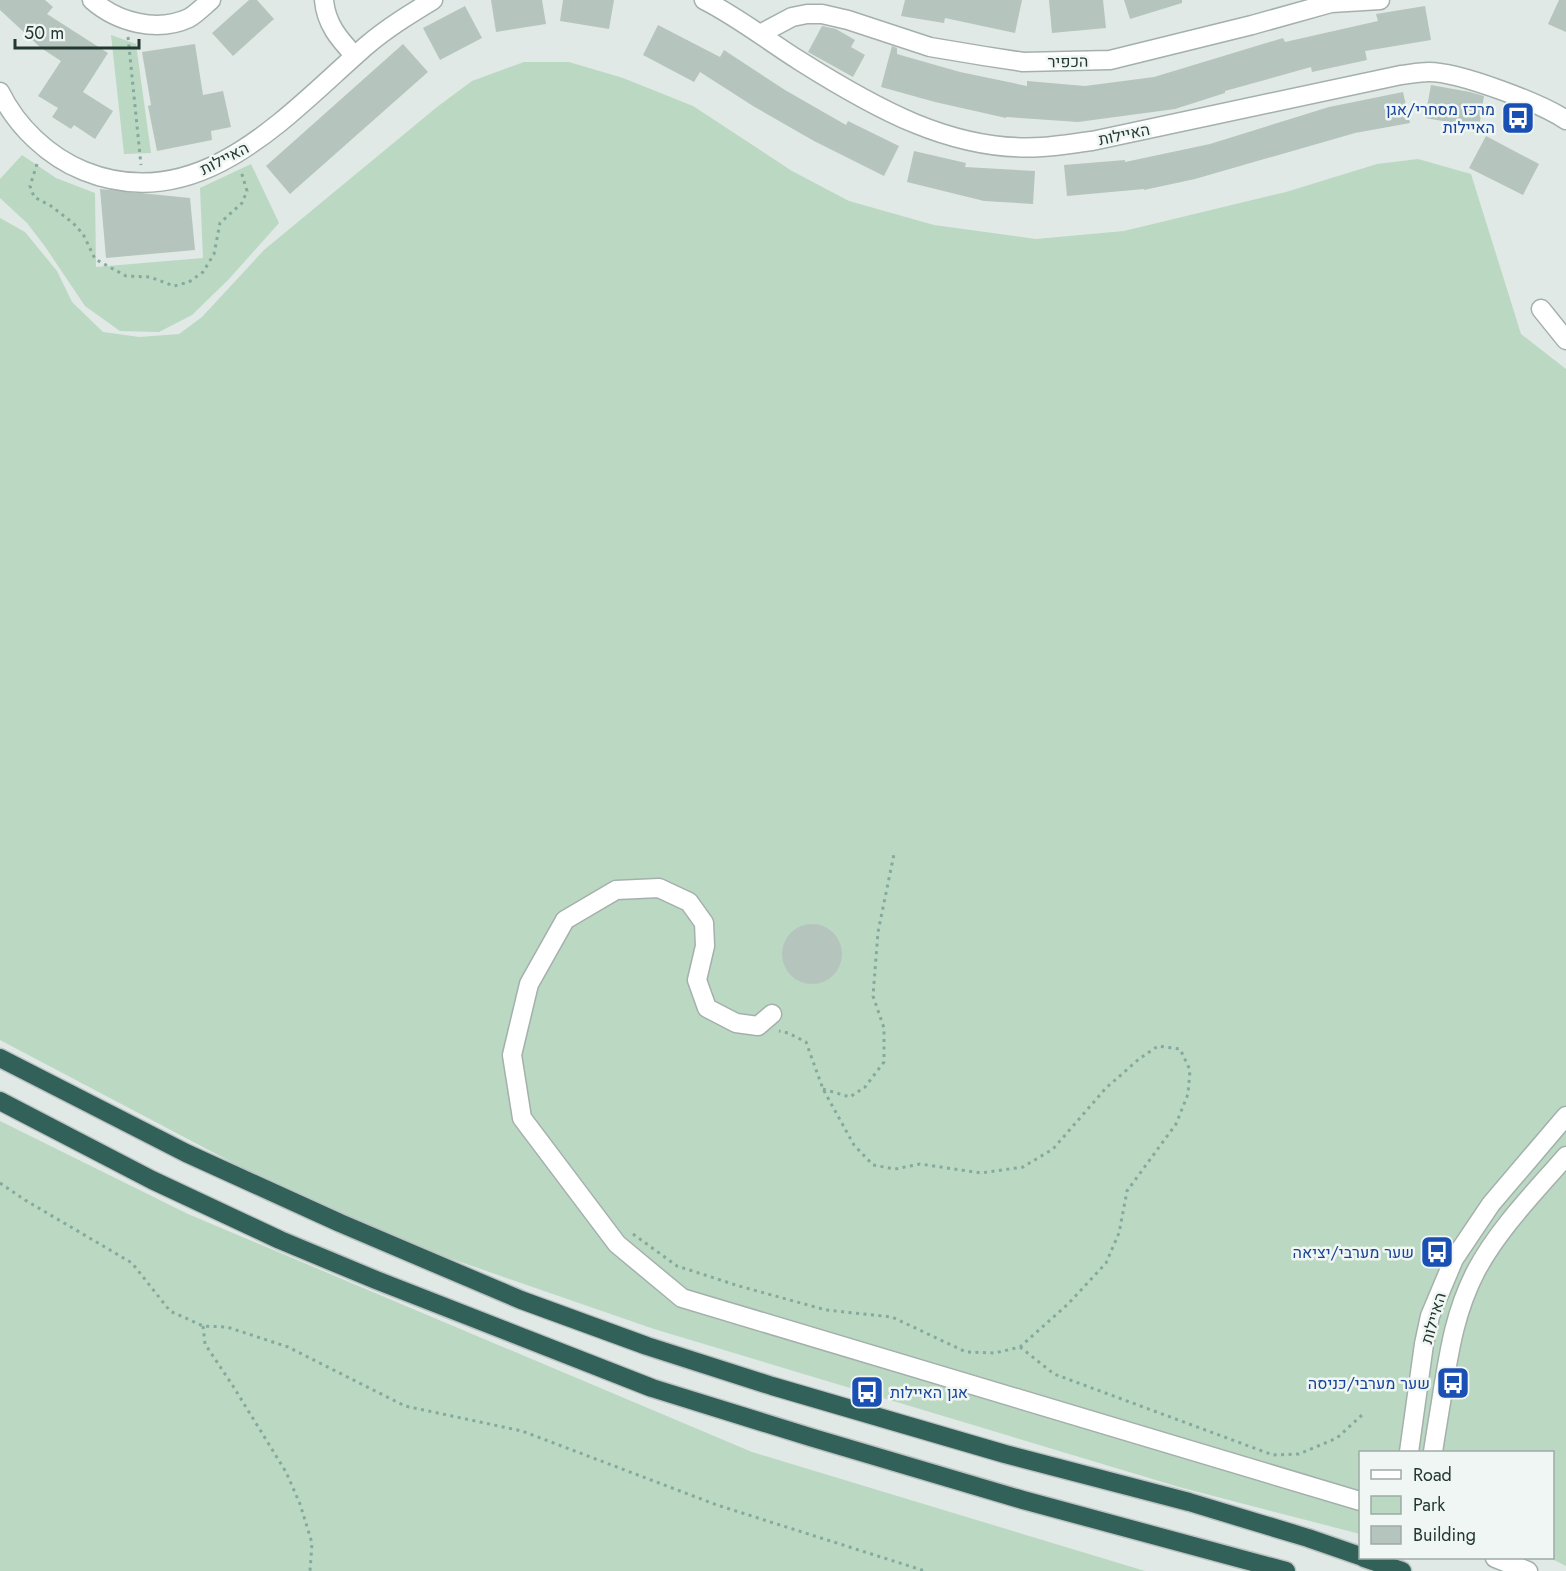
<svg xmlns="http://www.w3.org/2000/svg" width="1566" height="1571" viewBox="0 0 1566 1571" font-family="Jost,Heebo,sans-serif">
<style>
.green{fill:#bbd8c3}
.building{fill:#b6c4be}
.lines{fill:none;stroke-linecap:round;stroke-linejoin:round}
.minor-casing{stroke:#a4b0ac;stroke-width:21}
.highway-casing{stroke:#bdc3c2;stroke-width:21}
.path{stroke:#84aa9e;stroke-width:3;stroke-dasharray:3 4.5;stroke-linecap:butt}
.minor{stroke:#fff;stroke-width:18}
.highway{stroke:#316158;stroke-width:18}
.labels{text-anchor:middle;stroke-width:5;stroke-linejoin:round;paint-order:stroke}
.street-label{font-size:16px;fill:#233832;stroke:#f0f6f3}
.transit-label{font-size:16px;fill:#164399;stroke:#f0f6f3;text-anchor:end}
</style>
<rect width="100%" height="100%" fill="#e0e9e5"/>
<path class="green" d="M111,35l25,9 15,109 -27,1z
M524,62h45l54,16 70,28 99,65 57,30 85,24 102,14 88,-8 162,-39 91,-28 41,-5 53,15 50,160 45,35v1197l-16,-8h2v-106h-192v82l-181,-47 -525,-158 -309,-107 -345,-182v-822l25,14 32,39 15,31 31,30 36,5 40,-3 23,-17 62,-67 173,-143 35,-26z
M22,155l34,23 39,15 1,74 107,-9 -3,-70 51,-24 28,59 -50,56 -37,36 -33,17 -39,-1 -35,-25 -41,-61 -17,-22 -27,-25v-19z
M0,1121l188,93 564,238 393,119h-1145z"/>
<path class="building" d="M0,0h45l8,7 -6,7 61,39 -25,39 30,19 -18,28 -21,-14 -3,4 -19,-12 6,-9 -20,-12 23,-35 -20,-13 -41,-38z
M249,0h8l17,19 -41,37 -21,-23z
M491,0h51l4,24 -50,8z
M563,0h51l-5,29 -49,-8z
M905,0h117l-7,33 -70,-15 -1,5 -43,-7z
M1049,0h54l3,28 -54,5z
M1124,0h58v3l-52,16z
M1559,0h7v32l-18,-8z
M465,6l17,32 -42,22 -17,-32z
M1425,6l6,34 -66,11 2,9 -55,12 -1,-5 -86,24v2l-50,16 -97,13 -72,-5v1l-71,-16 -54,-15 11,-41 5,2v6l63,18 67,14v-5l58,5 69,-9 129,-39 2,4 93,-21 -2,-7z
M658,25l62,32 4,-7 61,40 61,35 2,-4 51,25 -15,30 -70,-35 -61,-35 -53,-34 -6,10 -51,-27z
M822,26l14,3 19,11 -4,7 14,8 -12,22 -45,-25z
M195,44l8,51 20,-4 8,36 -20,4 1,9 -55,11 -9,-45 3,-1 -9,-53z
M403,44l25,28 -138,122 -24,-28z
M1431,85l39,7 14,4 -5,31 -54,-9z
M1403,92l7,31 -55,10 -160,46 -51,11v-1l-77,7 -3,-31 61,-5v2l85,-18 119,-37z
M1486,136l53,28 -16,31 -54,-27z
M914,151l52,12 -1,4 70,4 -2,33 -49,-3 -77,-19z
M100,189l90,9 5,52 -89,8z
M782 954a30 30 0 1 1 60 0a30 30 0 1 1-60 0Z"/>
<g class="lines">
<defs>
<path id="minor" d="M92,0c25,22 65,33 97,18 7,-4 15,-12 22,-18
M324,0c2,24 15,39 31,56
M704,0c34,17 64,41 96,61 73,46 153,92 242,86 17,-1 34,-4 50,-6l309,-66c9,-1 19,-3 28,-3 30,0 112,31 137,48
M760,34l32,-17 15,-3h15l26,6 82,27 54,9 39,6 87,-2 142,-35 79,-22 49,-3
M0,92c17,35 49,65 84,79 116,47 204,-57 282,-125 21,-18 44,-32 67,-46
M1541,309l25,31
M772,1014l-14,12 -22,-3 -29,-15 -10,-28 8,-34 -1,-23 -15,-21 -30,-14 -43,2 -51,30 -36,64 -17,71 10,63 95,126 65,54 678,203
M1409,1452l15,-108 6,-28 24,-57 37,-55 75,-88
M1433,1452c3,-21 7,-42 10,-63 7,-43 13,-79 33,-118 23,-43 59,-79 90,-115
M1495,1558l33,13"/>
<path id="highway" d="M0,1058l186,95 154,70 181,77 126,46 125,40 233,68 184,48 119,36 52,18
M0,1101l152,79 128,60 96,40 276,108 158,49 213,63 263,71
M1364,1558l38,13"/>
</defs>
<use href="#minor" class="minor-casing"/>
<use href="#highway" class="highway-casing"/>
<path class="path" d="M128,37l13,128
M37,164l-7,22 4,11 17,9 22,17 10,11 12,25 31,17 24,1 24,9 15,-4 14,-10 11,-18 6,-31 22,-20 5,-12 -6,-20
M823,1089l27,8 15,-10 19,-25v-34l-11,-32 5,-64 16,-78
M0,1183l25,17 107,63 38,48 33,15 24,1 61,20 117,59 117,25 195,74 208,66
M633,1234l44,32 62,20 87,24 66,7 74,35 29,1 25,-6 48,-43 38,-41 13,-30 8,-42 49,-67 12,-30 2,-24 -10,-21 -22,-3 -19,13 -33,29 -53,61 -30,18 -42,6 -61,-9 -25,5 -22,-4 -19,-20 -31,-56 -17,-47 -18,-9 -9,-2
M203,1326l2,18 28,42 53,86 14,32 12,39 -2,28
M1020,1347l34,27 219,81 26,-1 38,-16 26,-24"/>
<use href="#minor" class="minor"/>
<use href="#highway" class="highway"/>
</g>
<defs>
<symbol id="bus-square" viewBox="-11 -11 22 22"><rect x="-9" y="-9" width="18" height="18" rx="4" fill="#1a4fb4" stroke="#f0f6f3"/><path d="M-5-6H5V4H4V6H2V4H-2V6H-4V4H-5ZM-3.5-4V0h7V-4ZM-3.5 1.2v1.5H-2V1.2ZM2 1.2v1.5H3.5V1.2Z" fill="#fff"/></symbol>
</defs>
<g fill-rule="evenodd">
<use href="#bus-square" x="1499" y="99" width="38" height="38"/>
<use href="#bus-square" x="1418" y="1233" width="38" height="38"/>
<use href="#bus-square" x="1434" y="1364" width="38" height="38"/>
<use href="#bus-square" x="848" y="1373" width="38" height="38"/>
</g>
<g class="labels">
<g class="street-label">
<text transform="translate(1068 61) rotate(-1)" y="6">הכפיר</text>
<text transform="translate(1124 134) rotate(-12)" y="6">האיילות</text>
<text transform="translate(224 158) rotate(-27)" y="6">האיילות</text>
<text transform="translate(1433 1318) rotate(-74)" y="6">האיילות</text>
</g>
<g class="transit-label">
<text x="1495" y="115">מרכז מסחרי/אגן<tspan x="1495" dy="18">האיילות</tspan></text>
<text x="1414" y="1258">שער מערבי/יציאה</text>
<text x="1430" y="1389">שער מערבי/כניסה</text>
<text x="890" y="1398" text-anchor="start">אגן האיילות</text>
</g>
</g>
<rect x="1359" y="1451" width="195" height="108" fill="#f0f6f3" stroke="#9eaaa6" stroke-width="1.5"/>
<rect x="1371" y="1470" width="30" height="9" fill="#ffffff" stroke="#9eaaa6" stroke-width="1.5"/>
<text x="1413" y="1481" font-size="18" fill="#233832">Road</text>
<rect x="1371" y="1496" width="30" height="18" fill="#bbd8c3" stroke="#9eaaa6" stroke-width="1.5"/>
<text x="1413" y="1511" font-size="18" fill="#233832">Park</text>
<rect x="1371" y="1526" width="30" height="18" fill="#b6c4be" stroke="#9eaaa6" stroke-width="1.5"/>
<text x="1413" y="1541" font-size="18" fill="#233832">Building</text>
<path d="M15 39v9h124v-9" fill="none" stroke="#233832" stroke-width="3"/>
<text x="24" y="39" font-size="18" fill="#233832" stroke="#f0f6f3" stroke-width="4.5" paint-order="stroke">50 m</text>
</svg>
